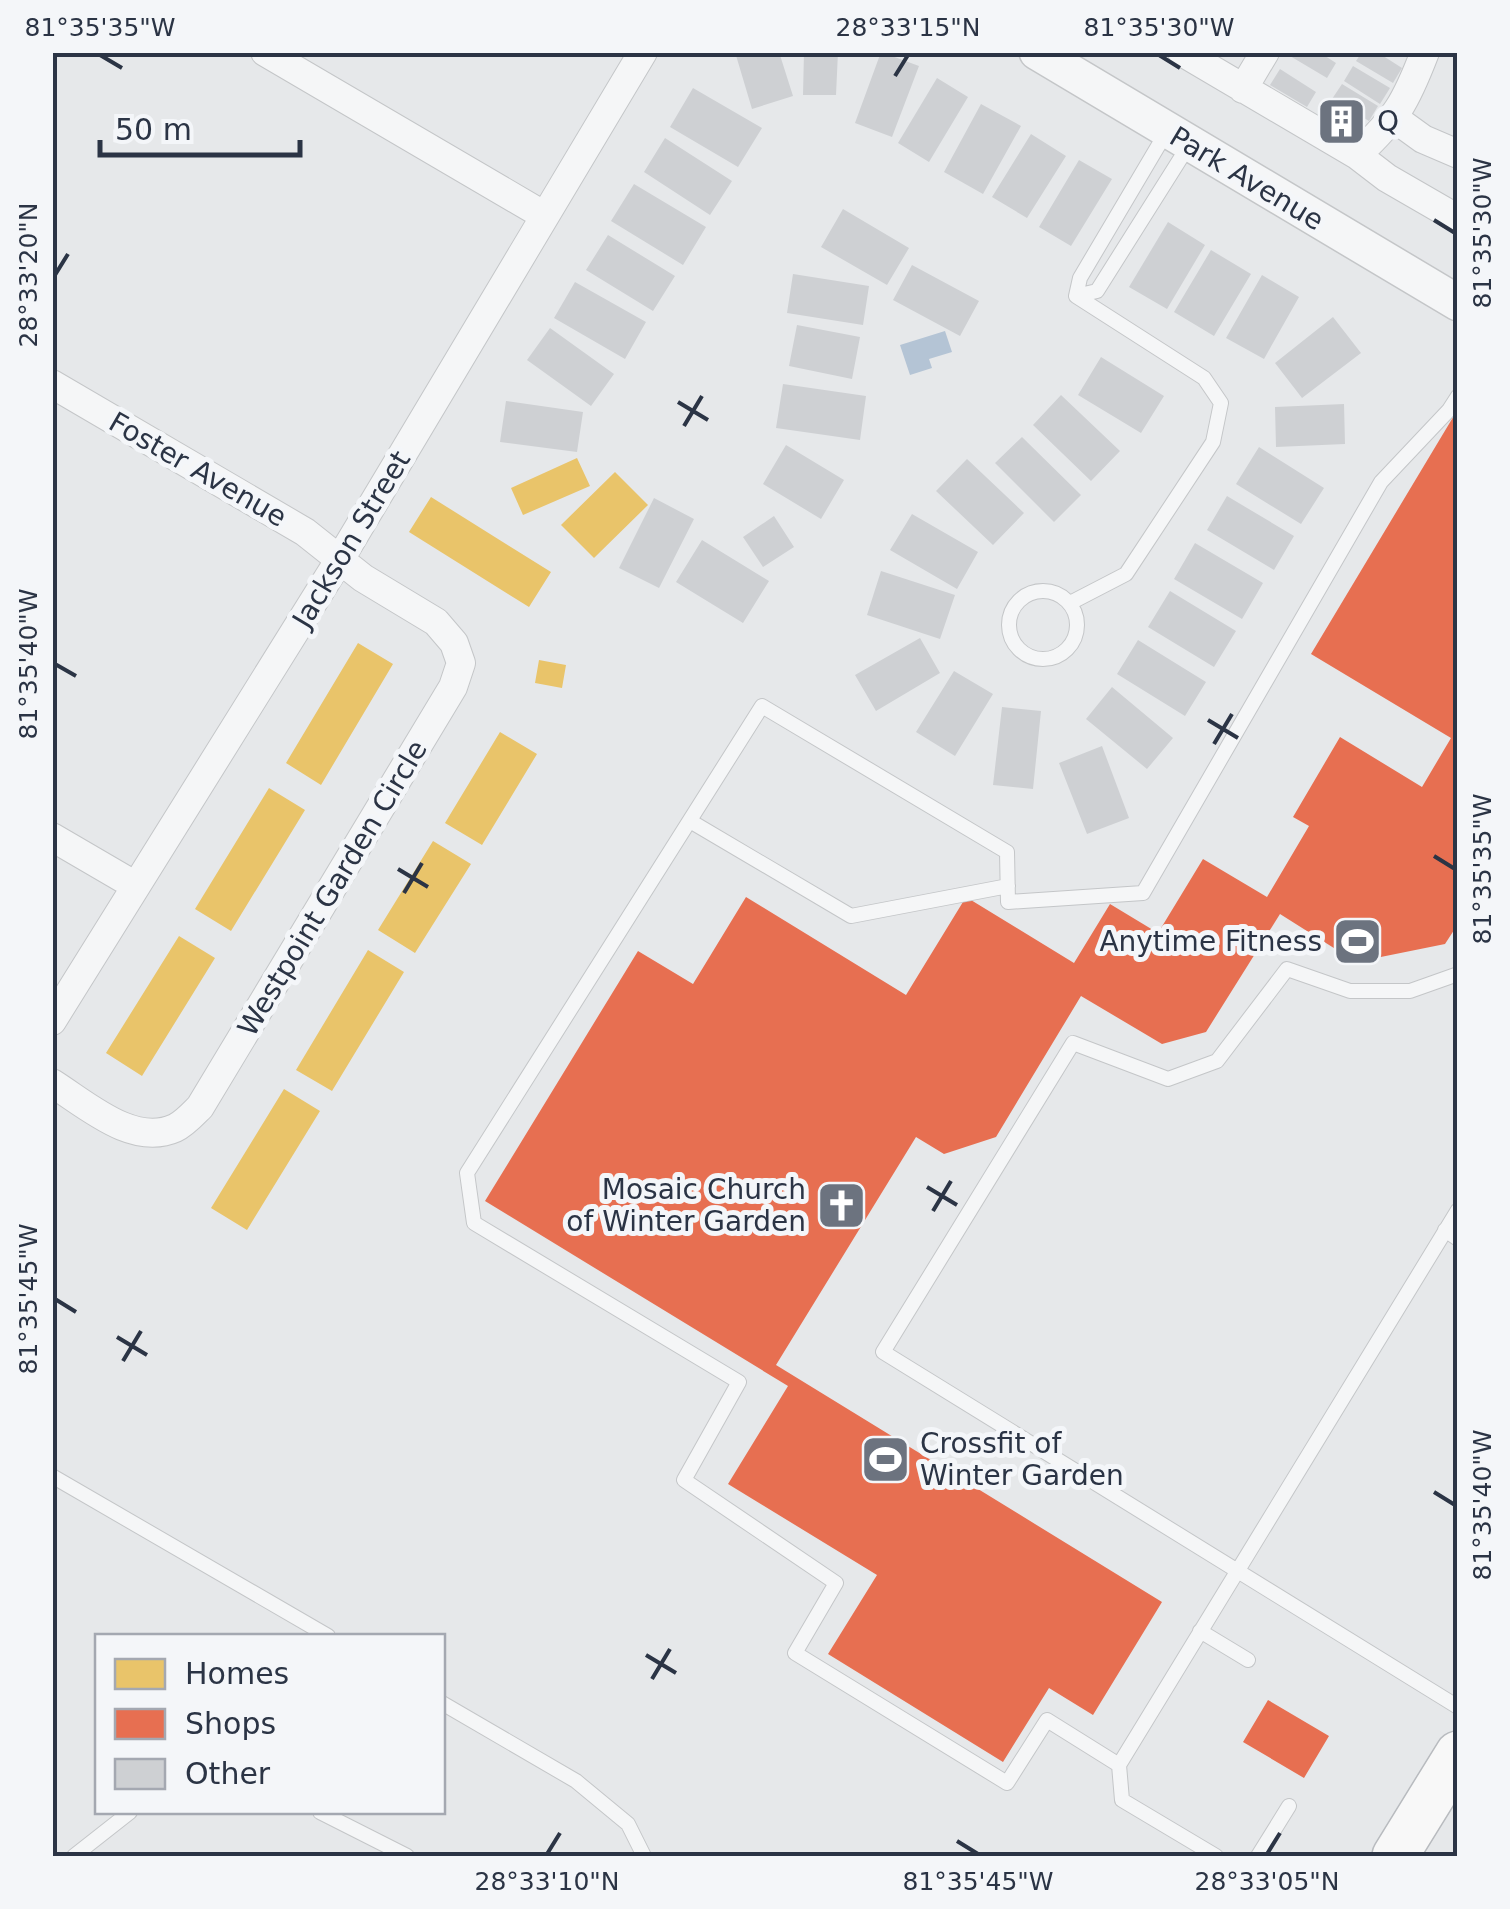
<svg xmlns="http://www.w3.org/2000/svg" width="1510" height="1909" viewBox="0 0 1510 1909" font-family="'DejaVu Sans',sans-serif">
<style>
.water{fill:#b4c4d5}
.homes{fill:#e9c46a}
.shops{fill:#e76f51}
.building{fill:#ced0d3}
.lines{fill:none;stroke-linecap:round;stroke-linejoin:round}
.service-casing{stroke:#c4c6c8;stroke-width:16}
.minor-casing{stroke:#c4c6c8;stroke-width:30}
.tertiary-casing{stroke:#c4c6c8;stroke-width:38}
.trunk-casing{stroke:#b8bbbf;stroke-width:48}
.service{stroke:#f5f6f7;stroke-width:14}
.minor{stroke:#f5f6f7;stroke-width:28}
.tertiary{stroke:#f5f6f7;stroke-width:35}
.trunk{stroke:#f8f8f8;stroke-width:45}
.ticks{fill:none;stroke:#2b3445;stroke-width:4}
.labels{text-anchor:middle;stroke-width:10;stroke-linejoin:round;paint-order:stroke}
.poi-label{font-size:28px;fill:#2b3445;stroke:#f4f6f9;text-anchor:start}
.street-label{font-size:28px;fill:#2b3445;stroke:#f4f6f9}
.neatline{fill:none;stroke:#2b3445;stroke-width:4}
.ticks-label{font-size:25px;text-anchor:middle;fill:#2b3445}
</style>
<rect width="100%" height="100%" fill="#e6e8ea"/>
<path class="water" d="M945,331l7,21 -23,7 3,9 -22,7 -10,-30z"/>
<path class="homes" d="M577,458l13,28 -67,29 -12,-27z
M615,472l33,33 -54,53 -33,-33z
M431,497l120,75 -22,35 -120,-75z
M358,643l35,21 -72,121 -35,-22z
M539,660l27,5 -4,23 -27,-5z
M500,732l37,22 -55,91 -37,-22z
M269,788l36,22 -74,121 -36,-22z
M433,841l38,23 -56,89 -37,-23z
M179,936l36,22 -73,118 -36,-23z
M368,950l36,22 -72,119 -36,-21z
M284,1089l36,22 -73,119 -36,-22z"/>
<path class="shops" d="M1455,414l3,510 -13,20 -89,18 -76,-48 -74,118 -44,12 -81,-48 -85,141 -52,17 -28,-17 -140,228 386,237 -69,113 -44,-27 -46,74 -175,-108 49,-79 -149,-91 60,-98 -303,-185 153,-250 55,33 53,-87 160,98 60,-98 108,66 36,-59 48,29 45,-74 64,38 42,-71 -16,-9 47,-80 82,50 29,-49 -140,-84z
M1268,1700l61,36 -25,42 -61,-36z"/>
<path class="building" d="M735,52h44l14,44 -41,13z
M804,52h34l-2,43h-33z
M881,52l38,14 -27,71 -37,-14z
M1293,52h26l17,11 -9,15 -37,-22z
M1362,52h15l25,16 -9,15 -37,-22z
M1353,66l37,22 -10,16 -36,-23z
M1280,69l36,23 -9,15 -37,-22z
M937,78l31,19 -39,65 -31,-19z
M1342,84l36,22 -9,15 -37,-22z
M693,88l69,40 -24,39 -68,-40z
M1329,102l36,23 -9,15 -37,-22z
M981,104l40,22 -38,68 -39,-22z
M1031,134l35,22 -39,62 -35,-21z
M665,138l67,43 -22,34 -66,-43z
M1079,160l33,19 -41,67 -32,-19z
M634,184l72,43 -23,38 -72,-44z
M843,209l66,39 -22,37 -66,-38z
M1168,222l37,23 -38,64 -38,-22z
M608,235l67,41 -22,35 -67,-41z
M1211,250l40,24 -37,62 -40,-24z
M912,265l67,36 -19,35 -67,-36z
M793,274l76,12 -6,39 -76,-12z
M1262,275l37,22 -35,62 -38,-21z
M575,282l71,40 -21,37 -71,-41z
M1333,317l28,36 -59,45 -27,-35z
M797,325l63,12 -8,42 -63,-13z
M550,328l64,46 -23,32 -64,-46z
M1101,357l63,39 -23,37 -63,-38z
M783,384l83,12 -6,44 -84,-12z
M1061,395l59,56 -29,30 -58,-56z
M506,401l77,11 -6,40 -77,-10z
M1344,404l1,40 -69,3 -1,-40z
M1022,437l59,58 -27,27 -59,-59z
M786,445l58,35 -23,39 -58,-35z
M1259,447l65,41 -23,36 -65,-40z
M967,459l57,54 -31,32 -57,-54z
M1227,496l67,40 -20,34 -67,-40z
M654,498l40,21 -35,69 -40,-20z
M912,514l66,38 -21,37 -67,-39z
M774,516l20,31 -31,20 -20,-30z
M702,540l67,41 -26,42 -67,-41z
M1195,543l68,40 -21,36 -68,-40z
M881,571l74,24 -15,44 -73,-24z
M1170,591l66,40 -22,36 -66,-40z
M920,638l20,35 -64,38 -21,-36z
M1138,640l68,42 -21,34 -68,-42z
M954,671l39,23 -38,62 -39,-24z
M1112,687l61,51 -26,31 -61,-50z
M1002,707l39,4 -8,78 -40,-4z
M1102,746l27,72 -42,16 -28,-71z"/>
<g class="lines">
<defs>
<path id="service" d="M1076,296l21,-5 92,-146
M1076,296l4,-18 87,-147
M1009 625a34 34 0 1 1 68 0a34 34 0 1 1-68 0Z
M1070,603l56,-29 87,-132 8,-39 -17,-25 -128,-82
M690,821l161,95 157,-30
M1458,974l-48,17h-60l-63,-22 -70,92 -49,18 -95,-36 -190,309 575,355
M1445,1230l13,9
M52,1476l276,160
M1200,1631l48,29
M442,1703l134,78 52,43 16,32
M1119,1765l-72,-45 -40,63 -212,-130 41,-70 -152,-103 55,-98 -265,-159 -7,-50 295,-467 245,146 1,50 135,-9 238,-411 68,-72 9,-14
M320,1812l87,44
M74,1856l56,-44
M1216,1856l-94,-56 -3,-35 339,-555
M1258,1856l31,-50"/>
<path id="minor" d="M265,52l280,164
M1182,52l175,103c40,-38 48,-51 68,-103
M1243,89l22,-37
M1394,118l29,21 35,15
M1357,155l30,23 71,41
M52,384l253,148 58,46 73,44 18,21 7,20 -8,24 -253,420c-7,7 -16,17 -25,21 -42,19 -88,-23 -123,-45
M52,837l84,49
M52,1021l288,-462 303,-507"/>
<path id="tertiary" d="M1037,52l421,251"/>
<path id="trunk" d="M1395,1856l63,-102"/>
</defs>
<use href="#service" class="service-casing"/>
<use href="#minor" class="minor-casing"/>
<use href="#tertiary" class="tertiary-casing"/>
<use href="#trunk" class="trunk-casing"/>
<use href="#service" class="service"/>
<use href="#minor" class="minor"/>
<use href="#tertiary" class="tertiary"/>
<use href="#trunk" class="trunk"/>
</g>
<path class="ticks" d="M100,55l22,13M1159,55l21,13M895,76l13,-21M1434,220l21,13M55,275l13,-21M678,402l30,18M684,426l18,-30M55,664l21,12M1208,720l30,18M1214,744l18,-30M1434,856l21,13M398,869l30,18M404,893l18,-30M927,1187l30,18M933,1211l18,-30M55,1299l21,13M117,1337l30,18M123,1361l18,-30M1434,1492l21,13M646,1655l30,18M652,1679l18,-30M957,1841l21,13M547,1854l13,-21M1267,1854l13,-21"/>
<defs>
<symbol id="building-square" viewBox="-11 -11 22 22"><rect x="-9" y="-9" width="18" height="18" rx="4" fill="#6c737f" stroke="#f4f6f9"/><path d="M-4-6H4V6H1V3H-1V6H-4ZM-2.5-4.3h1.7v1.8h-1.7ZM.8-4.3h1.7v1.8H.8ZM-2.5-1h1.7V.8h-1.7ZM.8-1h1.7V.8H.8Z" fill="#fff"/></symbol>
<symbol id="stadium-square" viewBox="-11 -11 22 22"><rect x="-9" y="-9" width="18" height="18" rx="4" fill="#6c737f" stroke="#f4f6f9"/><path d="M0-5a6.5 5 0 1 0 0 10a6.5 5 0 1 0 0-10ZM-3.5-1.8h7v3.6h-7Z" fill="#fff"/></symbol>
<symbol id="church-square" viewBox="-11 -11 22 22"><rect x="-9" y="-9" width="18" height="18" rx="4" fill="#6c737f" stroke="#f4f6f9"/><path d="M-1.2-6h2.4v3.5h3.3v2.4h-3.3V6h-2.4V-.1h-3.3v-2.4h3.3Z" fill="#fff"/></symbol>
</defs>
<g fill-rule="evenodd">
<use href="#building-square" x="1314" y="94" width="55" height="55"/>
<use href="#stadium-square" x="1330" y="914" width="55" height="55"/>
<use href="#church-square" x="814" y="1178" width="55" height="55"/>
<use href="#stadium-square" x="858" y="1432" width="55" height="55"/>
</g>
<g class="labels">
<g class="poi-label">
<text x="1377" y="131">Q</text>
<text x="1322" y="951" text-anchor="end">Anytime Fitness</text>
<text x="806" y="1199" text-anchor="end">Mosaic Church<tspan x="806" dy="32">of Winter Garden</tspan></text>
<text x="920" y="1453">Crossfit of<tspan x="920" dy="32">Winter Garden</tspan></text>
</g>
<g class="street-label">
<text transform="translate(1247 178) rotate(31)" y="10">Park Avenue</text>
<text transform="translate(198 469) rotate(30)" y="10">Foster Avenue</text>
<text transform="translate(351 539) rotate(-59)" y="10">Jackson Street</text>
<text transform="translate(332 888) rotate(-59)" y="10">Westpoint Garden Circle</text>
</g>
</g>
<rect width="1510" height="1909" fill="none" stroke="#f4f6f9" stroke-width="110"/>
<rect x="95" y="1634" width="350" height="180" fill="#f4f6f9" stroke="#a4a8b1" stroke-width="2.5"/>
<rect x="115" y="1659" width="50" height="30" fill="#e9c46a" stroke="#a4a8b1" stroke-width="2.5"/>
<text x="185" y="1684" font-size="30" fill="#2b3445">Homes</text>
<rect x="115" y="1709" width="50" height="30" fill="#e76f51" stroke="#a4a8b1" stroke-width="2.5"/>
<text x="185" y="1734" font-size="30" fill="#2b3445">Shops</text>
<rect x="115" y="1759" width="50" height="30" fill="#ced0d3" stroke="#a4a8b1" stroke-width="2.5"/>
<text x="185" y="1784" font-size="30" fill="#2b3445">Other</text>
<path d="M100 140v15h200v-15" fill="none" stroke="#2b3445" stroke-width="5"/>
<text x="115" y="140" font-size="30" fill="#2b3445" stroke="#f4f6f9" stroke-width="8" paint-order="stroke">50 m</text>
<rect x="55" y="55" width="1400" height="1799" class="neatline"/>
<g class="ticks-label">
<text x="100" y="36">81°35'35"W</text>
<text x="908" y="36">28°33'15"N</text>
<text x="1159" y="36">81°35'30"W</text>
<text transform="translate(1482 233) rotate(-90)" y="9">81°35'30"W</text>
<text transform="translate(28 275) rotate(-90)" y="9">28°33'20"N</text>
<text transform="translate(28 664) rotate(-90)" y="9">81°35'40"W</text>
<text transform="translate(1482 869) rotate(-90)" y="9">81°35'35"W</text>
<text transform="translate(28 1299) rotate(-90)" y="9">81°35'45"W</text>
<text transform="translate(1482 1505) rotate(-90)" y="9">81°35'40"W</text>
<text x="547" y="1890">28°33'10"N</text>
<text x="978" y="1890">81°35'45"W</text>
<text x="1267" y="1890">28°33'05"N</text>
</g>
</svg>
